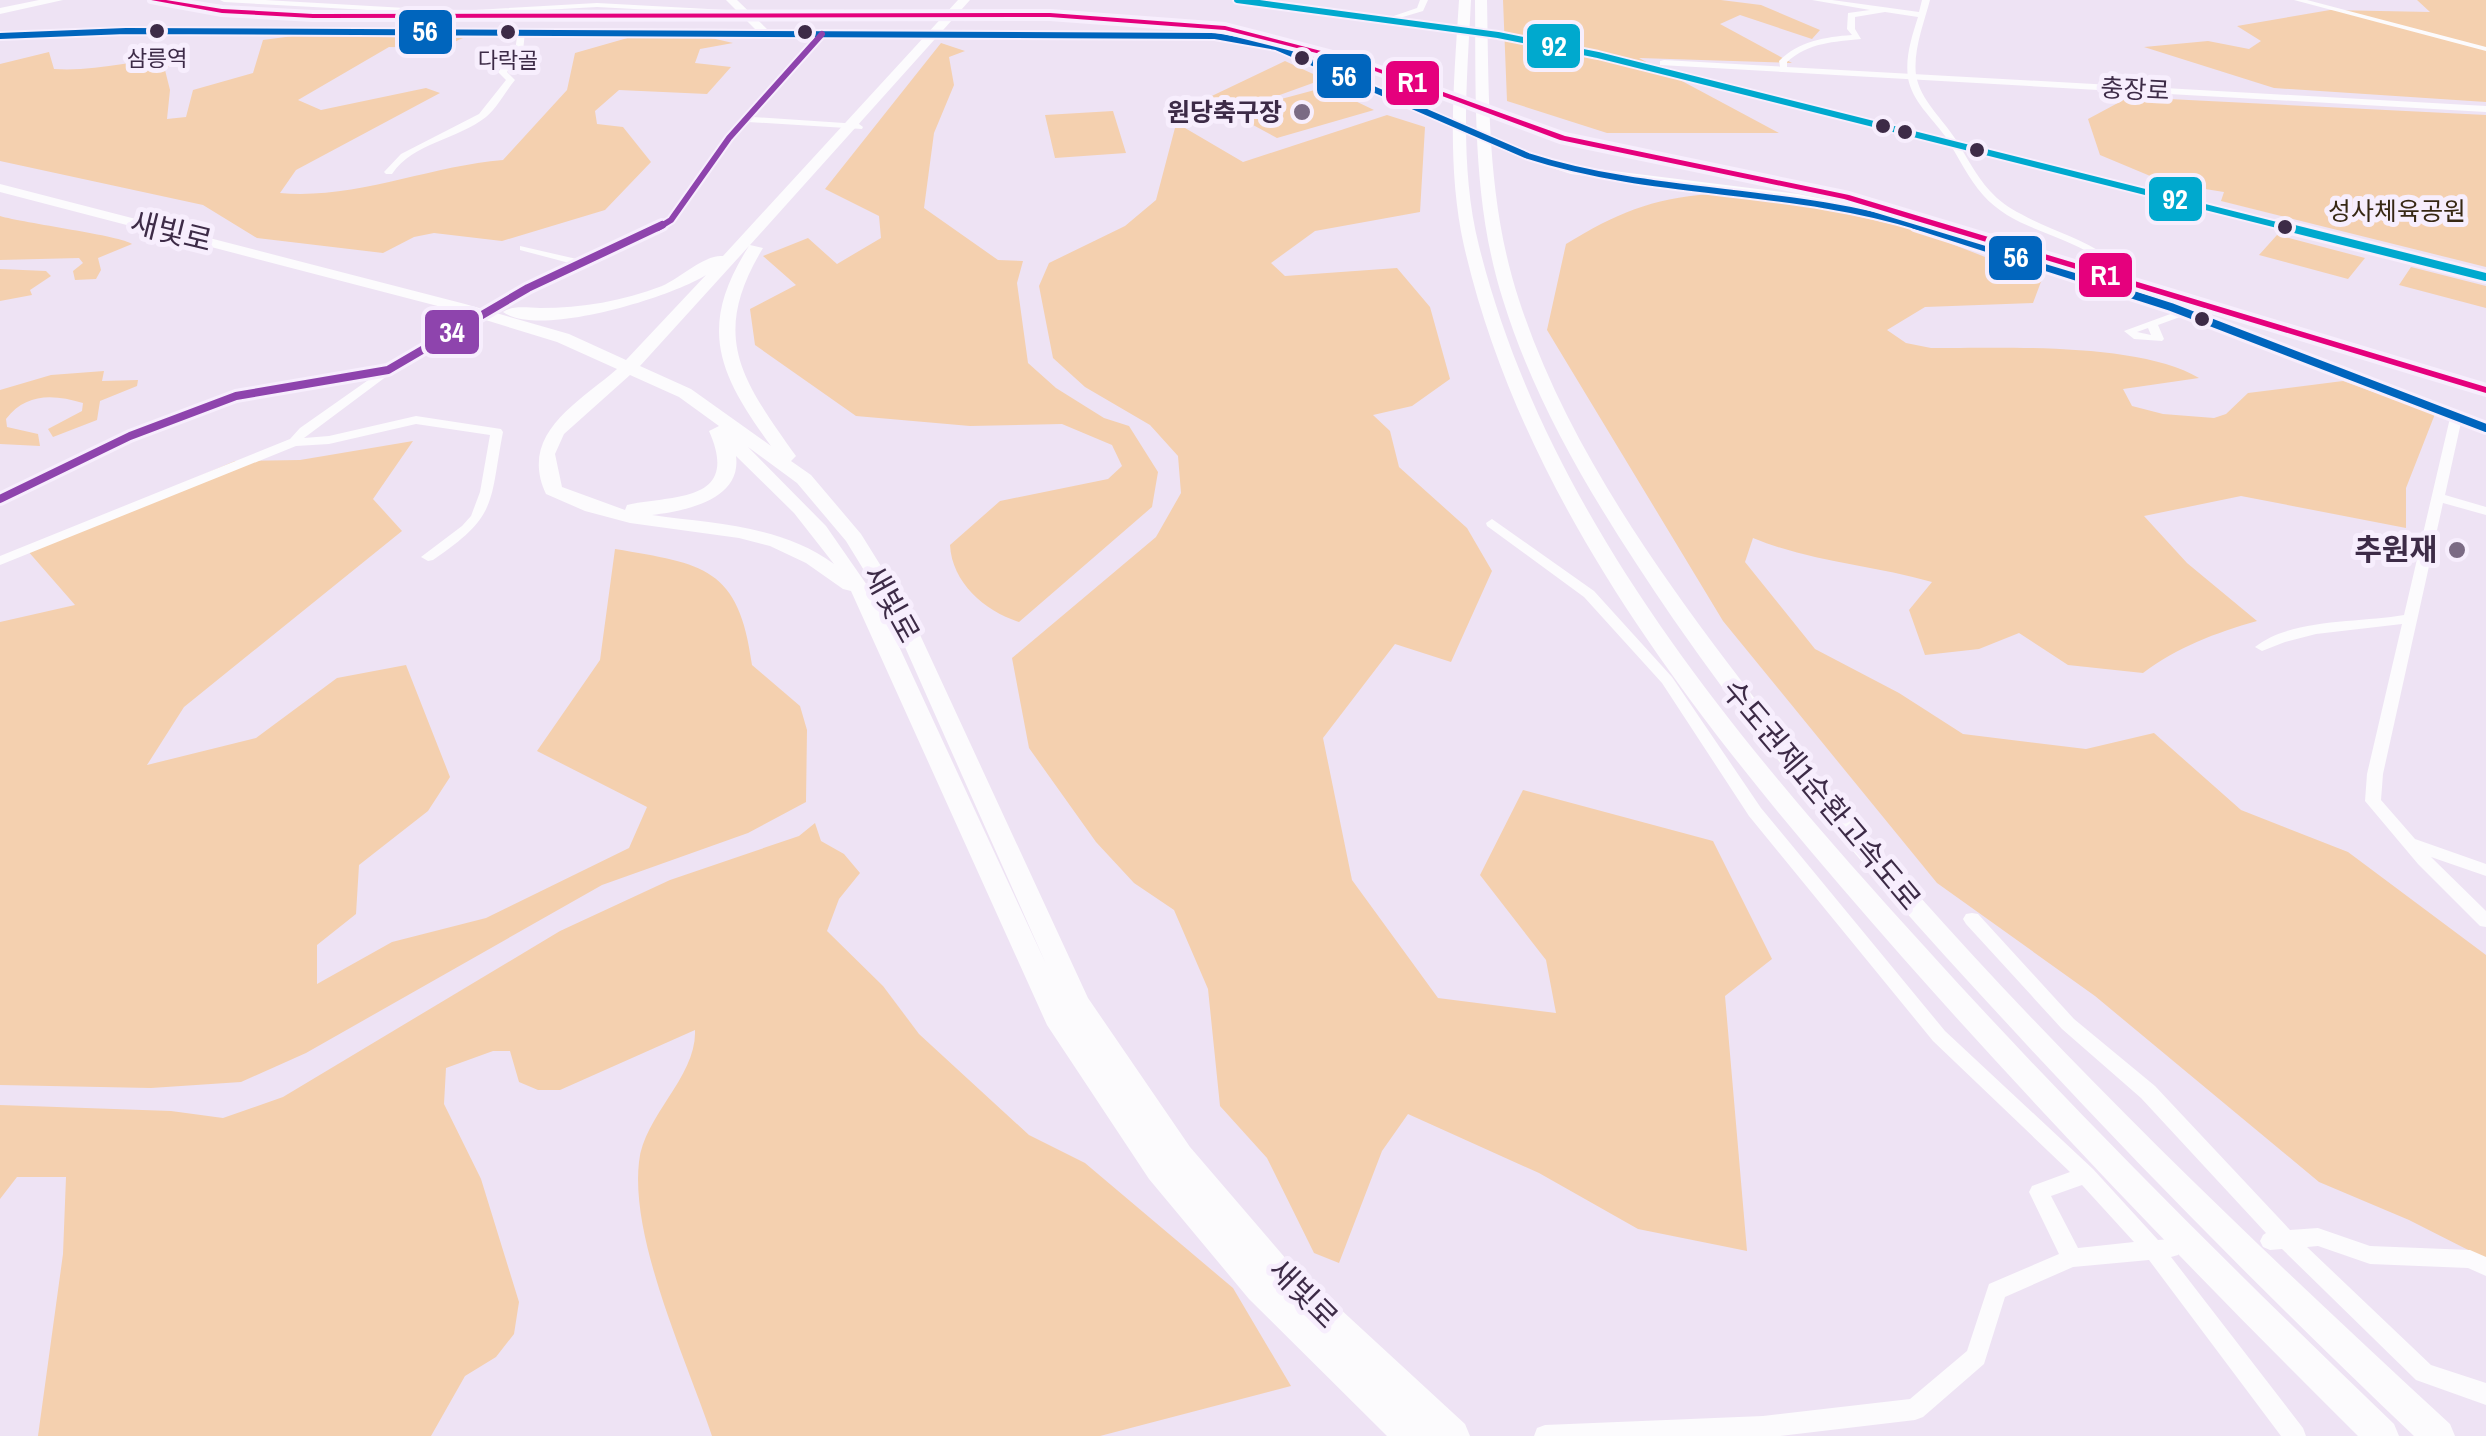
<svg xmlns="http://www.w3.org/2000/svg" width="2486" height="1436" viewBox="0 0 2486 1436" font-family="'Archivo Narrow','Noto Sans KR',sans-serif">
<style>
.green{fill:#f4d0af}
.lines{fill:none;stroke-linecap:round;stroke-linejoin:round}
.minor{fill:#fcfbfd;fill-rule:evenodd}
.major{fill:#fcfbfd;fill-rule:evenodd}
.highway{fill:#fcfbfd;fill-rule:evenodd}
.bus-1-far1-casing{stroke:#f7eefd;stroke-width:10}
.bus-1-casing{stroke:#f7eefd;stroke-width:14}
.bus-2-far1-casing{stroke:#f7eefd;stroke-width:10}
.bus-2-casing{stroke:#f7eefd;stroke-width:14}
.bus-3-far1-casing{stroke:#f7eefd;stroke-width:10}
.bus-3-casing{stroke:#f7eefd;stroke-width:14}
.bus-1-far1{stroke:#0065bd;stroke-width:6}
.bus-1{stroke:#0065bd;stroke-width:8}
.bus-2-far1{stroke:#00a9ce;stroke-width:6}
.bus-2{stroke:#00a9ce;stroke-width:8}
.bus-3-far1{stroke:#8e44ad;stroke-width:6}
.bus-3{stroke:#8e44ad;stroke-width:8}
.rail-1-casing{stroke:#f7eefd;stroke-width:8}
.rail-1{fill:#e5007d;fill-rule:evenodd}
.bus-dot{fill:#3d2b47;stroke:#f7eefd;stroke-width:4}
.poi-dot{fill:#7b6b84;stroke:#f7eefd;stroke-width:4}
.labels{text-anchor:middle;stroke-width:10;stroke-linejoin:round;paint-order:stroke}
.far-bus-label{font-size:22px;fill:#3d2b47;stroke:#f7eefd}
.far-street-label{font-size:25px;fill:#3d2b47;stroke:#f7eefd}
.far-poi-label{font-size:25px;font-weight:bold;fill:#3d2b47;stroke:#f7eefd;text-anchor:end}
.far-park-label{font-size:25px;fill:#372814;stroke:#f7eefd}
.street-label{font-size:30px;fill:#3d2b47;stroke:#f7eefd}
.poi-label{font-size:30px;font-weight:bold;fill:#3d2b47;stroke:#f7eefd;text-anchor:end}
.line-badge{stroke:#f7eefd;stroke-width:4}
.badge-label{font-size:28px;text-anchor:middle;font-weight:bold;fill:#fff}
</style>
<rect width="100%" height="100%" fill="#eee3f4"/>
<path class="green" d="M1503,0h218l40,5 59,25 -8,9 -72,-24 -20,9 72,39 -153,-5 140,75h-172l-100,-32z
M2417,0h69v102l-212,-14 -130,-41 64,-6 41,8 12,-8 -24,-15 93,-16 100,2z
M638,35l69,2 26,6 -33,6 -5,14 36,4 -24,27 -88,-4 -24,21 2,13 26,3 28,35 -46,48 -103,31 -68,-8 -20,4 -31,16 -126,-15 -54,-33 -203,-44v-97l49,-12 5,17c41,3 84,-10 126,-12l-15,13 5,20 -3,29 19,-2 7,-27 60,-17 10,-33 30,-4 170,2 -22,10 -52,-1 -91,53 23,10 105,-22 14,5 -144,77 -16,23c74,7 149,-27 223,-33l64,-70 8,-37z
M941,43l24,8 -16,6 5,28 -20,48 -10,75 74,52 25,1 -6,22 11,80 28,25 48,30 25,8 29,46 -6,35 -133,115c-34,-11 -67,-39 -69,-77l50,-44 108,-22 14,-13 -10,-21 -50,-21 -92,2 -114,-10 -101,-71 -5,-36 46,-24 -33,-29 45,-18 29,26 44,-26 -2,-22 -54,-27z
M1285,61l39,18 -91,33 93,-25 48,23 -97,28 -48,-26 -44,16 58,34 144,-47 38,12 -5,85 -105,19 -44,32 14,13 112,-8 33,39 20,72 -38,27 -39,9 17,16 9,36 68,61 25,43 -41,91 -56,-18 -72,94 29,142 86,118 118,15 -10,-53 -66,-85 43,-85 190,51 59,118 -47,37 22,255 -109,-22 -99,-56 -131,-59 -26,37 -43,112 -25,-10 -47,-95 -47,-52 -12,-117 -34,-79 -40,-27 -38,-41 -67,-94 -17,-90 144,-121 25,-44 -3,-37 -28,-31 -65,-38 -32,-29 -14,-72 10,-23 76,-37 31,-26 20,-76 19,-20z
M2129,97l357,18v152l-265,-66 3,-9 -57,-9 -67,-28 -12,-36z
M1113,111l13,42 -71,5 -10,-43z
M1710,194l102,12 101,23 129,50 -9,24 -108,4 -38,23 19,13 25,5c71,0 208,-6 268,30l-76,11 9,17 31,8 51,4 12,-4 22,-21 95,-12 92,33 -29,74v40l-165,-32 -97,20 43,47 70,58c-42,12 -79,26 -114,52l-75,-8 -49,-32 -40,16 -54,6 -16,-45 23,-28c-60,-17 -121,-20 -179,-44l-8,24 70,87 84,44 64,41 123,15 68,-16 87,77 107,42 138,103v304l-77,-39 -90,-38 -224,-186 -158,-113 -214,-262 -176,-291 19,-86c51,-31 84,-45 144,-50z
M0,216c23,7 123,20 132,28l-34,14 3,12 -5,9 -21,1 -2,-9 10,-8 -4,-5 -79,2z
M2277,235l88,23 -17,21 -89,-24z
M2411,267l75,19v22l-87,-23z
M0,269l46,2 5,5 -21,14 2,5 -32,6z
M104,371l-2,10 36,-1 -1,6 -37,15 -3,19 -44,17 -5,-8 34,-18 1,-8c-30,-9 -57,-10 -77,16l1,8 31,7 2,12 -40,-2v-54l51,-15z
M413,441l-40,58 29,32 -218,176 -37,58 109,-27 81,-60 69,-13 44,112 -22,34 -69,54 -3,49 -39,31v39l75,-42 94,-24 143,-70 18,-41 -110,-56 63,-91 15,-111c89,15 124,18 137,116l48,41 7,24 -1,72 -58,31 -146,52 -296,168 -65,29 -90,6 -151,-3v-463l75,-17 -48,-55 208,-89 65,-1z
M815,823l6,18 23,13 16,19 -21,26 -12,32 56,55 36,48 110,101 56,28 148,125 58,98 -191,50h-388c-25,-75 -82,-196 -73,-274 5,-47 58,-85 56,-132l-135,60h-22l-19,-8 -9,-31h-17l-47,17 -2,36 37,75 38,123 -5,32 -18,23 -31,19 -34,60h-393l25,-182 3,-77h-49l-17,22v-94l171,6 52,7 60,-21 277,-166 110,-51 129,-44z"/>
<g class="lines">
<path class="minor" d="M220,0h45l193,11 139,-8 148,8 4,2 -4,2 -148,-8 -139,8 -234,-13z
M1420,0h8l-5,11 -37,11 -4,-2 35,-12z
M1812,0h20l87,12 3,-12h8c-6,23 -17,50 -14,75 4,25 27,44 40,65 11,17 20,36 34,51 9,10 19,17 31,23 39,22 82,28 110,66l-9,10h-8l-1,-2 7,-8c-28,-38 -75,-42 -113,-65 -9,-6 -17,-12 -24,-20 -15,-17 -25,-39 -38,-59 -13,-18 -33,-35 -37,-58 -3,-21 4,-42 10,-61l-33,-5 -30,5v12l6,10c-27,3 -52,3 -74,23v10h-6l-2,-11c20,-20 46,-24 73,-26l-5,-6 1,-16 22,-3z
M2294,0h13l179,47v4z
M518,30l7,2 -2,19 -16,21 8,8c-10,12 -17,27 -29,37 -29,23 -72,25 -94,57h-6l-2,-2 17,-18 78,-40 27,-34 -8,-8 17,-21z
M819,32l7,2 -73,83 106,7 4,3 -1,2 -114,-7 -16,18 -58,82 -21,13 -121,55 -141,83 -87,65 25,-2 87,-20 85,13 2,3c-14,72 -4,83 -70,128l-5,1 -7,-4 41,-31 9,-10 9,-24 10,-57 -74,-11 -87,20 -33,2 -296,119v-9l290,-117 10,-11 74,-52 -135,23 -105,40 -130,63 -4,1v-9l126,-61 106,-39 153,-27 139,-81 49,-22 -53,-14v-4l61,14 64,-29 23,-13 58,-82z
M2184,309l4,1v4l-30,11 6,14 -2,2 -28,-2 -10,-8zM2148,328l3,7 -14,-3z
M2456,414l6,4 -17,77 41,12v8l-43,-12 -60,271 -2,26 34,39 71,25v12l-55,-19 55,54v16l-6,-1 -62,-62 -53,-63 2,-27 35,-150 -86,10 -31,8 -23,9 -7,-4c36,-29 105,-24 149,-32l46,-197z
M1492,519l102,72 78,86 89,131 184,223 148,138 65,71 13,-1 7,2 3,7 -3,7 -7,2 132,171 3,8h-25l-132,-176 -76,7 -68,30 -21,67 -61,53 -8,3 -135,16h-246l3,-8 8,-3 218,-9 147,-17 57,-48 22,-67 70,-30 -30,-62 3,-6 38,-14 -137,-131 -184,-225 -87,-133 -78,-86 -97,-71 -1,-3zM2082,1185l52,57 -56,6 -27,-52z
M1972,913l6,1 96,105 81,67 135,144 28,-2 52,18 100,4 16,7v19l-18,-8 -98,-4 -52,-18 -11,1 124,118 55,18v22l-70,-25 -134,-131 -12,1 -7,-3 -3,-6 3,-6 3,-2 -125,-135 -79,-69 -96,-105 -3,-5 3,-5z"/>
<path class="major" d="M726,0h11l30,29 448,4 65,12 252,108 41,13 225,28 83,16 295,94 310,118v11l-320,-123 -293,-94 -75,-14 -227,-28 -47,-15 -251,-109 -58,-11 -71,-3 -1018,-2 -126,5v-6l126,-5 629,1z
M1232,0h27l239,32 100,20 888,221v8l-888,-223 -100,-20z
M1664,60l822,46v6l-826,-47v-4z"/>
<path class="highway" d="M39,0h24l-63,14v-6z
M958,0h12l-220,245 13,3c-54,89 -21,132 33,208l-5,5 20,14 50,59 48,77 179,387 102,149 97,113 178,164 5,12h-83l-138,-137 -100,-120 -102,-154 -196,-434 -8,-2 -37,-26 -36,-17 -31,-8 -109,-15 -45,-12 -39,-17c-28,-60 32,-91 71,-125l-60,-27 -104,-32 -453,-118v-8l465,120 104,30 57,26 80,-85c-37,23 -167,63 -203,37 10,-7 24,-4 37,-4 42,0 83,-7 122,-22 18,-8 43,-32 61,-30zM749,246c-52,81 -31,127 22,200l-80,-57 -51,-23zM630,375l49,22 40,29 -10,5c32,72 -35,64 -82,74l-2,5 -63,-23 -7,-33 9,-20zM748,447l49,36 49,58 43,70 157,353 -168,-363 -52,-75zM736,456l58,57 40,51c-53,-39 -119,-40 -182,-49 33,-4 90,-15 84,-59z
M1459,0h12c-4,81 -12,166 8,246 68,272 261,498 445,700 150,166 309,323 470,478l5,12h-41c-156,-155 -309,-313 -455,-478 -181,-206 -376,-438 -439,-712 -18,-81 -10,-165 -5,-246z
M1475,0h12c2,101 0,203 32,300 43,132 125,252 208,362 206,275 470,529 723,762l5,12h-41c-142,-135 -280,-274 -412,-418 -117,-126 -230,-256 -328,-398 -68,-100 -135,-204 -171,-320 -31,-97 -27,-199 -28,-300z"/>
<defs>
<path id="bus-1-far1" d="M0,36l126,-5 1089,5 61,11 252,109c127,41 266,31 394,72"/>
<path id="bus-1" d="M1915,225l256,82 315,121"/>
<path id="bus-2-far1" d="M1237,0l261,35 100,20 691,173"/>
<path id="bus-2" d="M2279,225l207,52"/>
<path id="bus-3-far1" d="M658,228l13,-8 58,-82 93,-104"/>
<path id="bus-3" d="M0,499l130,-63 106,-40 152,-26 140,-82 134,-63"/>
</defs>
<use href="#bus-1-far1" class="bus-1-far1-casing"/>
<use href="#bus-1" class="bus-1-casing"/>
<use href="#bus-2-far1" class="bus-2-far1-casing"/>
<use href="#bus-2" class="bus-2-casing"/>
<use href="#bus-3-far1" class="bus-3-far1-casing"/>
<use href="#bus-3" class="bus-3-casing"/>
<use href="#bus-1-far1" class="bus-1-far1"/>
<use href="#bus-1" class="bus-1"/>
<use href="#bus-2-far1" class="bus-2-far1"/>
<use href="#bus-2" class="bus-2"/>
<use href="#bus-3-far1" class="bus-3-far1"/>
<use href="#bus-3" class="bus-3"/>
<defs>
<path id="rail-1" d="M151,0h15l56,9 91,5 737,-1 175,13 127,33 213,77 284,59 637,192v6l-642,-194 -284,-59 -212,-79 -123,-31 -175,-13 -737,1 -91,-5z"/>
</defs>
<use href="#rail-1" class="rail-1-casing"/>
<use href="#rail-1" class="rail-1"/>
</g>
<g class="bus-dot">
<circle cx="157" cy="31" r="9"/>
<circle cx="508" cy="32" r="9"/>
<circle cx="805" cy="32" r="9"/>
<circle cx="1302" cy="58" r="9"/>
<circle cx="1883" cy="126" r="9"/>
<circle cx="1905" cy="132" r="9"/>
<circle cx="1977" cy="150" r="9"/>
<circle cx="2285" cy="227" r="9"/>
<circle cx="2202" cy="319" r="9"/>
</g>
<g class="poi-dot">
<circle cx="1302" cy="112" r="10"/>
<circle cx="2457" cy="550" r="10"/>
</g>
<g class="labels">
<g class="far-bus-label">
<text x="157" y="66">삼릉역</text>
<text x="508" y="68">다락골</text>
</g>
<g class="far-street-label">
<text transform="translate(2135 89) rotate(3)" y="9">충장로</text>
</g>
<g class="far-poi-label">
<text x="1282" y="121">원당축구장</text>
</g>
<g class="far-park-label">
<text x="2397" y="220">성사체육공원</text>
</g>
<g class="street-label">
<text transform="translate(171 232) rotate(14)" y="10">새빛로</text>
<text transform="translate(891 604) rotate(61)" y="10">새빛로</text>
<text transform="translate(1821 795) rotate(50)" y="10">수도권제1순환고속도로</text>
<text transform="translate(1303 1294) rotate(45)" y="10">새빛로</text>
</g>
<g class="poi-label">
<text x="2437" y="560">추원재</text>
</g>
</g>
<g class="line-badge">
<rect x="397" y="8" width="57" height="48" rx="10" fill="#0065bd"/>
<rect x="1525" y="22" width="57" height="48" rx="10" fill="#00a9ce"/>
<rect x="1315" y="52" width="58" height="48" rx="10" fill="#0065bd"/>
<rect x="1384" y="59" width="57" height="48" rx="10" fill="#e5007d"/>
<rect x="2147" y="175" width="57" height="48" rx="10" fill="#00a9ce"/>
<rect x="1987" y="234" width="57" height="48" rx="10" fill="#0065bd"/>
<rect x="2077" y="251" width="57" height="48" rx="10" fill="#e5007d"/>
<rect x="423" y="308" width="58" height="48" rx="10" fill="#8e44ad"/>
</g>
<g class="badge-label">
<text x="425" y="41">56</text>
<text x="1554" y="56">92</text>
<text x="1344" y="86">56</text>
<text x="1412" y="92">R1</text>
<text x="2175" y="209">92</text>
<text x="2016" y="267">56</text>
<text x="2105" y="285">R1</text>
<text x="452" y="342">34</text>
</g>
</svg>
